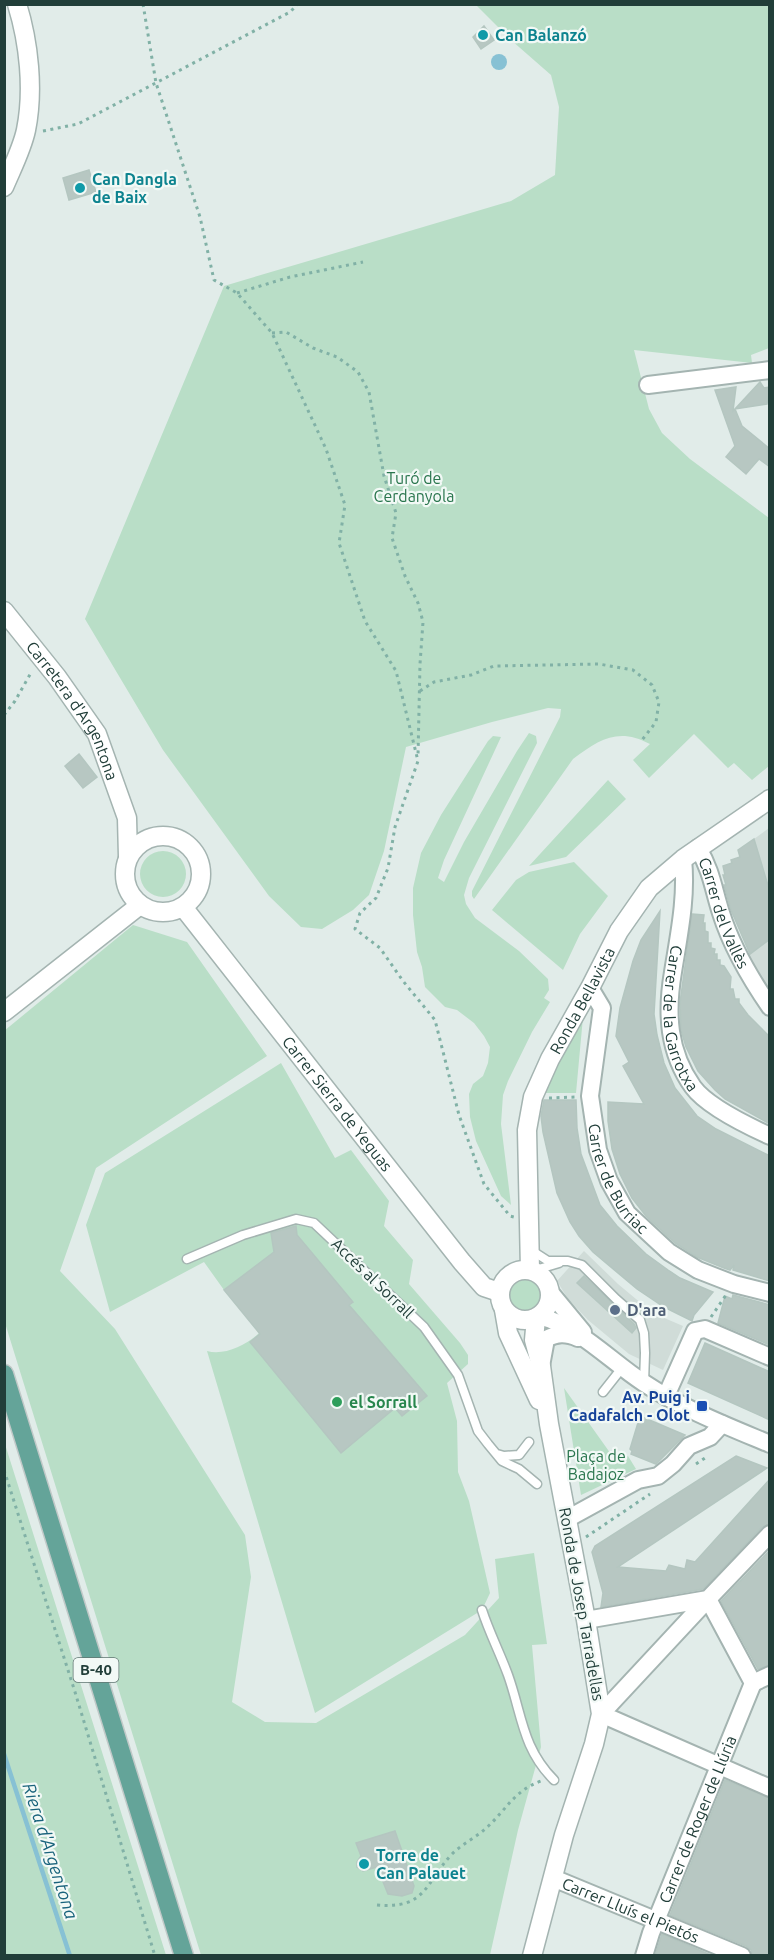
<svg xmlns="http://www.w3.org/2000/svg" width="774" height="1960" viewBox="0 0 774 1960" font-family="Ubuntu,sans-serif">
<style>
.built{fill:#d0dcd8}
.green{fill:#b9dec7}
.water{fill:#87c1d4}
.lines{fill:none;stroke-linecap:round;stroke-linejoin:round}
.stream{stroke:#87c1d4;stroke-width:4.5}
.building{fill:#b7c7c2;stroke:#b4c6c0;stroke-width:1.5}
.service-casing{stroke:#a4b4b1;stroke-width:11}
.minor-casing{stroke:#a4b4b1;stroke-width:20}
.tertiary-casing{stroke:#a4b4b1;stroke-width:21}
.primary-casing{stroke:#c1c9c8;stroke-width:21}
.path{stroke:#81b1a6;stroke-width:3;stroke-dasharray:3 4.5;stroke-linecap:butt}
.service{stroke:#fff;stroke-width:8}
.minor{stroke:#fff;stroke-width:16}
.tertiary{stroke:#fff;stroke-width:18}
.primary{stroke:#64a499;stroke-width:18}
.culture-dot{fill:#0f9aa8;stroke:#f2f9f6;stroke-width:2}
.service-dot{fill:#5c6f8a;stroke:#f2f9f6;stroke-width:2}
.leisure-dot{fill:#2e9e5b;stroke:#f2f9f6;stroke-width:2}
.transit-dot{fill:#1a4fb4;stroke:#f2f9f6;stroke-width:2}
.labels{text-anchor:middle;stroke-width:4.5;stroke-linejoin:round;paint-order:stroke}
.shield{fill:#f2f9f6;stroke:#607672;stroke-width:1.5}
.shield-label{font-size:15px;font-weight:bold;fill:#213e39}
.culture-label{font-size:16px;font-weight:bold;fill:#0d838f;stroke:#f2f9f6;text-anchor:start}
.park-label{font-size:16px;fill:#2a764e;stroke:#f2f9f6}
.street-label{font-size:16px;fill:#213e39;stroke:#f2f9f6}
.service-label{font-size:16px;font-weight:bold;fill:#4e5e75;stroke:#f2f9f6;text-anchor:start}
.transit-label{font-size:16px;font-weight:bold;fill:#164399;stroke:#f2f9f6;text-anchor:end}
.leisure-label{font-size:16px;font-weight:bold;fill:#27864d;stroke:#f2f9f6;text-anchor:start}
.water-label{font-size:18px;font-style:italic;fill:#19637c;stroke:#f2f9f6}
</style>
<rect width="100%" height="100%" fill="#e1ece9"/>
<path class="built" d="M769,828v64l-15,-53z
M769,939v53l-22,-36z
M584,1251l34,33 24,20 20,13 21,9 -20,44 -34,-16 -41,-34 -20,-21 -11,-18z"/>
<path class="green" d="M476,5h293v343l-18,7 1,8 -118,-13 15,59 13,24 28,26 79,59v248l-17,14 -18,-17 -6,5 -34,-34 -45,44 -16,-18 17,-16c-31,-17 -51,-5 -77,15l-99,140 -2,-3v-5l88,-174 1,-8 -13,-1 -56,14 -86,25 -22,104 -15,44 -16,15 -31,19 -21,-2 -32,-31 -106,-146 -78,-131 139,-333 287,-85 44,-26 4,-68 -8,-32 -40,-35z
M529,733l7,3 1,7 -68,135 -5,17 2,9 9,14 44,33 29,28 1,11 -5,8 6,4 -18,30 -24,49 -5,14 -2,29 10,81 -10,-9 -25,-55 -6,-24 -1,-23 4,-10 10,-8 5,-13 2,-16 -6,-11 -10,-13 -17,-13 -12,-3 -20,-20 -3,-20 -5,-15 -4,-37v-27l8,-35 20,-38 47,-74 5,-5 8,1 -57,123 -6,18 6,4 20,-40 53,-91z
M608,780l18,19 -60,58 -37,9z
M140 874a23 23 0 1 1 46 0a23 23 0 1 1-46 0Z
M574,862l34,34 -28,38 -17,36 -71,-60 24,-30 13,-8z
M133,925l54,17 80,114 -171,112 -36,103 55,58 130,206 6,42 -19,125 33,20 51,1 149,-88 34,-37 -4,-39 39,-6 13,91 -15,1 9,102 -23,83 -28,125h-289l-196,-632 -1,-292z
M583,1017l-7,76h-32l15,-35z
M281,1063l54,95 16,-8 38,51 -5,25 29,34 -4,24 51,59 8,12v9l-21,19 10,38 1,51 11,29 21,92 -8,17 -167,103 -108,-362c17,5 40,-6 52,-18l-35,-43 -20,-28 -94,50 -24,-87 19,-52z
M509 1296a17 17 0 1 1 34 0a17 17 0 1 1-34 0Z
M564,1388l54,76 10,-8 8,13 -55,26z
M4,1441l162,514 -161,-1z"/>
<path class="water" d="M491 62a8 8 0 1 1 16 0a8 8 0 1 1-16 0Z"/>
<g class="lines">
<path class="stream" d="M4,1754l66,202"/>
</g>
<path class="building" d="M484,26l10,14 -13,9 -8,-12z
M89,170l7,22 -27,8 -6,-22z
M760,382l4,6 6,-1 -3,17 -32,5z
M736,387l-3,24 2,-2 7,17 28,23v18l-11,-8 -13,15 -20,-17 9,-11 -20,-56z
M79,754l18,23 -14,11 -18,-22z
M754,839l16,53v47l-20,15 -19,-44 -7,-25h2l-3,-10h2l-2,-9 9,-3 -1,-3 9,-3 -2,-7z
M660,911l-6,103 3,21 7,28 11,25 22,28 19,13 54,27v125l-37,-11 1,-5 -4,5 -6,-2 -27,-11 -22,-14 -29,-27 -14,-18 -12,-24 -8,-25 -4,-28v-19l36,2 -21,-38 6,-4 -13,-26 4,-28 13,-47 8,-21z
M692,914l12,1 -1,8h2v8l3,1v11h3v5l4,1 -1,5h3v6h3v5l4,1 7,11 -1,12h3l2,10h4v4l9,12 22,22v87l-45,-25 -10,-9 -17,-19 -12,-24 -5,-17 -1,-27z
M544,1100h32l1,28 4,26 19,51 17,21 29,28 22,16 12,8 33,14 -19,23 -2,6 -28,-14 -27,-18 -44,-37 -14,-16 -9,-14 -13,-29 -14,-61 -2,-16z
M296,1226l1,9 56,67 -4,3 78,91 -25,20 -7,-8 -54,45 -91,-111 10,-8 -36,-44 50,-38 -3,-19z
M584,1276l50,48 2,4 -4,5 -55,-50z
M733,1295l37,10v40l-52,-22 7,-27 7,3z
M705,1343l65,29v48l-82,-37z
M640,1416l45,19 -29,29 -25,-10 1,-3 -2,-2z
M736,1456l31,12 -149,99 48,4 3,-6 16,4 2,-9 8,2 75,-83v45l-8,3 -59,62 -102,18 2,-14 -11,-41 3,-6z
M770,1550v115l-12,4 -37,-68z
M725,1780l45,18v158h-18l-1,-6 -5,-4 -76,-31z
M395,1831l19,55 -2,7 -10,3 -14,-2 -11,-27 -14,4 -6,-4v-5l4,-6 -5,-13z
M662,1934l51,22h-58z"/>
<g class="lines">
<defs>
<path id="service" d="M531,1250l17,11h20l14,4 34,34 24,21 4,13 1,20 -1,30
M187,1259l56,-24 53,-16 18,4 110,104 34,48 20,56 10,13 14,17 17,8 18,15
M532,1271l27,-8
M603,1392l19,-24
M497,1454l7,2 15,-1 10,-13
M482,1610c7,22 18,43 26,65 14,39 14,73 46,105"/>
<g id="minor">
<path d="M648,385l122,-15"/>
<path id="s1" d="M698,848c14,24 15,40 23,65 11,35 29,65 49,94"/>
<path id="s2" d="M683,859c4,38 -4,75 -10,113 -7,41 -5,80 20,115 14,19 55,39 77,49"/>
<path id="s3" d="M590,988l12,20 -12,88 8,54 11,31 18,32 42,39 29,18 36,14 36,9"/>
<path d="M550,1292l33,40"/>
<path d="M539,1316c41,11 71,45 105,67 39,26 83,43 126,61"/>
<path d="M541,1366l5,-27c11,-6 20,-6 32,-1"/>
<path d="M666,1396l29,-65 10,-2 65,28"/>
<path d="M567,1519l71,-39 20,-4 15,-12 16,-18 21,-9 12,-13"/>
<path d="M586,1620l122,-21 62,-65"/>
<path d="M753,1683l-45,-84 -107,115 169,74"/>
<path d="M753,1683l17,-8"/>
<path id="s4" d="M553,1878l189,78"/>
<path id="s5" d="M644,1956l7,-23 102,-250"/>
</g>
<g id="tertiary">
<path d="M4,187c8,-19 18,-38 22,-57 8,-40 3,-87 -9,-126"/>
<path id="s6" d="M4,611l53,66 40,57 30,84 1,39"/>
<circle cx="163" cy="874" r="38"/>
<path id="s7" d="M183,907l279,355 22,25 15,5"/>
<path d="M4,1012l136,-107"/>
<circle cx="525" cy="1295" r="25"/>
<path id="s8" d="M530,1270l-3,-140 6,-33 17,-38 40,-71 29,-57 30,-43 34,-29 87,-60"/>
<path d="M504,1310l4,23 31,67"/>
<path d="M532,1956l32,-121 30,-91 7,-30 -15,-94 -37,-196 -8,-58 -7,-26 2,-22"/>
</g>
<path id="primary" d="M4,1374l180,582"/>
</defs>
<use href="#service" class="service-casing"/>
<use href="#minor" class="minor-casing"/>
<use href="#tertiary" class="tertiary-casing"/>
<use href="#primary" class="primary-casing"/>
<path class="path" d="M143,4l13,79 44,134 14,63 23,13 35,40 54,116 19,56 -6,38 26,78 31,50 22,90 -23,66 -7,41 -12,30 -16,15 -5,16 25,19 23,33 32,39 24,95 25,69 26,32 4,1
M43,131l35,-7 212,-112 8,-8
M237,293l53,-16 73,-15
M272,333l14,-1 27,16 24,9 21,15 11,20 15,84 12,37 -4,25 13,38 13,27 5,19 -3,42 -2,92
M420,691l14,-9 37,-7 23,-9 105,-2 34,6 19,15 7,17 -3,20 -14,18
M4,715l11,-14 17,-30
M549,1098l27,-1
M711,1317l15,-22
M696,1464l12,-8
M4,1470l71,222 80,264
M586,1537l64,-43
M377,1905c50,4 47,-21 75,-51 10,-10 23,-16 33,-25 21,-18 28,-38 56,-48"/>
<use href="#service" class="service"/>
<use href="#minor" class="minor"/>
<use href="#tertiary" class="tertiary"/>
<use href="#primary" class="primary"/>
</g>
<g class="culture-dot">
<circle cx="483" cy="35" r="6"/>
<circle cx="80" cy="188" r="6"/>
<circle cx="364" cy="1864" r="6"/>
</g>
<circle class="service-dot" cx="615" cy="1310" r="6"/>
<circle class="leisure-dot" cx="337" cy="1402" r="6"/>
<rect class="transit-dot" x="696" y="1400" width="12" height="12" rx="3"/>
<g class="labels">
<rect class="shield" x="73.5" y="1658" width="45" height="24" rx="4.5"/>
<g class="shield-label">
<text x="96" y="1675">B-40</text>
</g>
<g class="culture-label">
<text x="495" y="41">Can Balanzó</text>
<text x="92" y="185">Can Dangla<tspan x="92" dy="18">de Baix</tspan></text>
<text x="376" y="1861">Torre de<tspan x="376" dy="18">Can Palauet</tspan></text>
</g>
<g class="park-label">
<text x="414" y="484">Turó de<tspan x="414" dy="18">Cerdanyola</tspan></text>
<text x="596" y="1462">Plaça de<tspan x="596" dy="18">Badajoz</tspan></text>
</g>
<g class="street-label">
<text dy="6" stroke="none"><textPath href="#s6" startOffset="122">Carretera d'Argentona</textPath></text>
<text dy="6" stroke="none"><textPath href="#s1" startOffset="70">Carrer del Vallès</textPath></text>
<text dy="6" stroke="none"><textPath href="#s8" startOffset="282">Ronda Bellavista</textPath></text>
<text dy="6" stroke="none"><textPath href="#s2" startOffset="162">Carrer de la Garrotxa</textPath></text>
<text dy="6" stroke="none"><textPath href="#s7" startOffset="250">Carrer Sierra de Yeguas</textPath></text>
<text dy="6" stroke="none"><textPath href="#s3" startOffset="201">Carrer de Burriac</textPath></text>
<text transform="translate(373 1278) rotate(44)" y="6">Accés al Sorrall</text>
<text transform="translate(582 1604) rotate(80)" y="6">Ronda de Josep Tarradellas</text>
<text dy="6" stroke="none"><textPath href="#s5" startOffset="147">Carrer de Roger de Llúria</textPath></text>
<text dy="6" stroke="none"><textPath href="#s4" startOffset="84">Carrer Lluís el Pietós</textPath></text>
</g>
<g class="service-label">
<text x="627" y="1316">D'ara</text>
</g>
<g class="transit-label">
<text x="690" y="1403">Av. Puig i<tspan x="690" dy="18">Cadafalch - Olot</tspan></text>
</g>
<g class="leisure-label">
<text x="349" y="1408">el Sorrall</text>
</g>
<g class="water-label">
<text transform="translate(50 1851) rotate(72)" y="6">Riera d'Argentona</text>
</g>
</g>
<rect width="774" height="1960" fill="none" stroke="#213e39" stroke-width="12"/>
</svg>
